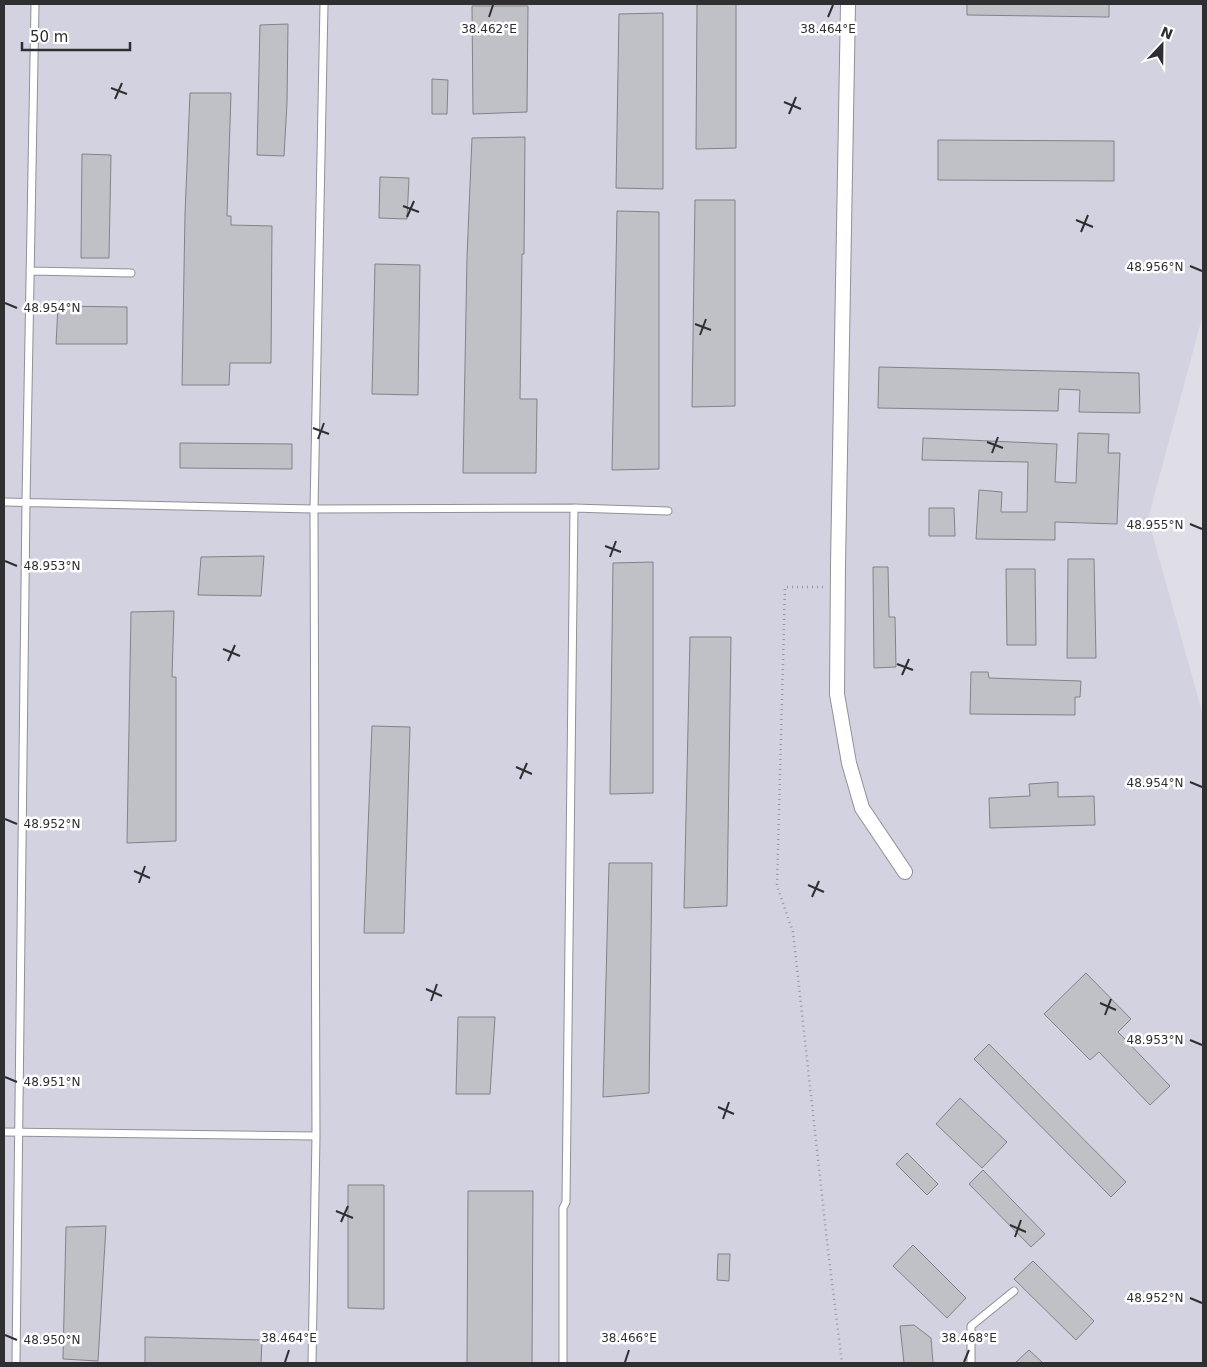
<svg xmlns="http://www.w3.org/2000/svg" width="1207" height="1367" viewBox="0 0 1207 1367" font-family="'DejaVu Sans',sans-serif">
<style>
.built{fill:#d3d2e0}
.building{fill:#c0c0c7;stroke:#828289}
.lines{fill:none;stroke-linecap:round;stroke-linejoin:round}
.service-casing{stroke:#909097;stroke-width:9}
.minor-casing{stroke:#909097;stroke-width:16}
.path{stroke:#97979d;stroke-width:2.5;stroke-dasharray:1 4;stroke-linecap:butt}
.service{stroke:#fff;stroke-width:7}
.minor{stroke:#fff;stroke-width:14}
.ticks{fill:none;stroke:#2f2f32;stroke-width:2}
.ticks-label{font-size:12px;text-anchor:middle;fill:#2f2f32;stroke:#fff;stroke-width:5;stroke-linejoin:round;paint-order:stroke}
</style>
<rect width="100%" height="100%" fill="#dfdee6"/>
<path class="built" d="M4,4h1199v310l-55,205 55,196v648h-1199z"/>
<path class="building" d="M697,4h39v144l-40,1z
M967,4h142v13l-142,-2z
M472,6h56l-1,106 -54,2z
M663,13v176l-47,-1 3,-174z
M288,24l-1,79 -3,53 -27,-1 3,-130z
M432,79l16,1 -1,34h-15z
M190,93h41l-4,123h4v9l41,1 -1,137h-41l-1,22h-47l3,-171z
M525,137l-1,117h-2l-2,145h17l-1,74h-73l4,-216 5,-119z
M938,140l176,1v40l-176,-1z
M82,154l29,1 -2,103h-28z
M380,177l29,1 -2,41 -28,-1z
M695,200h40v206l-43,1z
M617,211l42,1v257l-47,1z
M375,264l45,1 -2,130 -46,-1z
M58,306l69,1v37h-71z
M879,367l260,6 1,40 -61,-1 1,-22 -21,-1 -1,22 -180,-3z
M1078,433l31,1 -1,19h12l-3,71 -62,-2v18l-79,-1 3,-49 23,2 -1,20h26l1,-50 -106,-2 1,-22 134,6 -2,38 21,1z
M180,443l112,1v25l-112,-1z
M929,508h25l1,28h-26z
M264,556l-3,40 -63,-1 3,-38z
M1068,559h26l2,99h-29z
M653,562v231l-43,1 3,-231z
M873,567h15l1,50h6l1,50 -22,1z
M1006,569h29l1,76h-29z
M174,611l-2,66h4v164l-49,2 4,-231z
M690,637h41l-4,269 -43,2z
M971,672h17l1,6 92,3 -1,16h-5v18l-105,-1z
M372,726l38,1 -6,206h-40z
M1058,782v15l36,-1 1,29 -105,3 -1,-30 41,-2 -1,-12z
M609,863h43l-3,230 -46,4z
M1086,973l45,46 -13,13 52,54 -20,19 -51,-53 -9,8 -46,-46z
M458,1017h37l-5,77h-34z
M989,1044l137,138 -15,15 -137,-138z
M960,1098l47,44 -25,26 -46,-44z
M907,1153l31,31 -11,11 -31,-31z
M983,1170l62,64 -14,13 -62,-63z
M348,1185h36v124l-36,-1z
M468,1191h65l-1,172h-65z
M106,1226l-8,135 -35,-2 3,-132z
M913,1245l53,53 -19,20 -54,-52z
M718,1254h12l-1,27 -12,-1z
M1033,1261l61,60 -18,19 -62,-61z
M914,1325l17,13 2,25h-29l-4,-37z
M145,1337l117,3 -1,23h-116z
M1029,1350l14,13h-28z"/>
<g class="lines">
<defs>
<path id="service" d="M30,271l101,2
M4,502l310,7 260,-1 94,3
M4,1132l312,4
M16,1363l10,-861 9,-498
M312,1363l4,-227 -2,-627 10,-505
M563,1363v-155l3,-6 8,-694
M971,1363v-37l43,-35"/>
<path id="minor" d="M848,4l-10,561 -1,129 12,69 13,45 43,64"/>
</defs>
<use href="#service" class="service-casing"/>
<use href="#minor" class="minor-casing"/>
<path class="path" d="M823,587h-38l-8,299 16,46 35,318 14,113"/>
<use href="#service" class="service"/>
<use href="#minor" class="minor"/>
</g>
<path class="ticks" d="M489,17l4,-12M828,17l5,-12M111,88l16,6M115,99l7,-16M784,102l17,7M789,114l7,-17M403,206l16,6M407,217l7,-16M1076,220l17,7M1081,232l7,-17M1190,266l12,5M5,303l12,5M695,324l16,6M700,335l6,-16M313,428l16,6M318,439l6,-16M987,442l16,6M992,453l6,-16M1190,524l12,5M605,546l16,6M610,557l6,-16M5,561l12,5M223,649l17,7M228,661l7,-16M897,664l16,6M902,675l7,-16M516,767l16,7M520,779l7,-16M1190,782l12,5M5,819l12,5M134,871l16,7M139,883l6,-17M808,885l16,7M812,897l7,-16M426,989l16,7M431,1001l6,-17M1100,1003l16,7M1105,1015l6,-16M1190,1040l12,5M5,1077l12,5M718,1107l16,7M723,1119l6,-17M336,1211l17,7M341,1222l7,-16M1010,1225l16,7M1015,1237l6,-17M1190,1298l12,5M5,1335l12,5M285,1362l4,-12M625,1362l4,-12M964,1362l5,-12"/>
<g class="ticks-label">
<text x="489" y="33">38.462°E</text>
<text x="828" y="33">38.464°E</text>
<text x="1155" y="271">48.956°N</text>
<text x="52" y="312">48.954°N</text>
<text x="1155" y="529">48.955°N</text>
<text x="52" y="570">48.953°N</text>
<text x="1155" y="787">48.954°N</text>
<text x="52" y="828">48.952°N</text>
<text x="1155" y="1044">48.953°N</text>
<text x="52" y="1086">48.951°N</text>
<text x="1155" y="1302">48.952°N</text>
<text x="289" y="1342">38.464°E</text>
<text x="629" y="1342">38.466°E</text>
<text x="969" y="1342">38.468°E</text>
<text x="52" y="1344">48.950°N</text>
</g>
<rect width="1207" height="1367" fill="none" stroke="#2f2f32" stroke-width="10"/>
<g transform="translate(1162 45) rotate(22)" stroke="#ffffff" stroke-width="4" paint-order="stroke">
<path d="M0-4L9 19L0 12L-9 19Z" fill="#2f2f32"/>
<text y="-8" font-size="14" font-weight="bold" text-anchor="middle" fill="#2f2f32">N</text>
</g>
<path d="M22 42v8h108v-8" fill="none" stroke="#2f2f32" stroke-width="2.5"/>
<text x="30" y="42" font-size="15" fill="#2f2f32" stroke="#ffffff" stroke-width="4" paint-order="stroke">50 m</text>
</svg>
